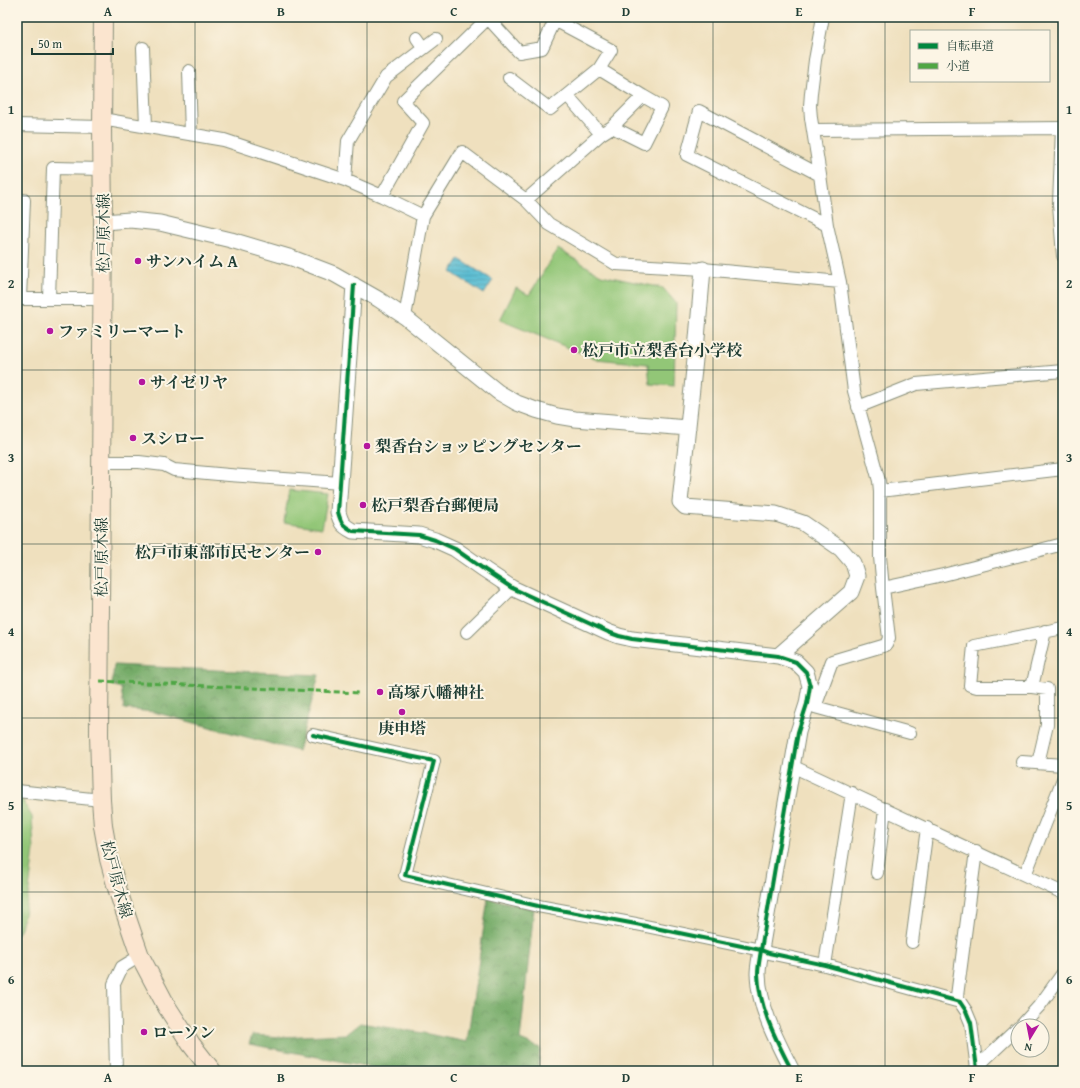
<svg xmlns="http://www.w3.org/2000/svg" width="1080" height="1088" viewBox="0 0 1080 1088" font-family="'Gentium Book Plus','Noto Serif JP',serif">
<style>
.forest{fill:url(#forest-crowns);stroke:#4a744e}
.pitch{fill:#92c677;stroke:#588256}
.water{fill:url(#water-rules);stroke:#3a7c84}
.lines{fill:none;stroke-linecap:round;stroke-linejoin:round}
.minor-casing{stroke:#878e79;stroke-width:14}
.tertiary-casing{stroke:#878e79;stroke-width:17}
.secondary-casing{stroke:#878e79;stroke-width:20}
.minor{stroke:#fff;stroke-width:12}
.tertiary{stroke:#fff;stroke-width:15}
.secondary{stroke:#fbe5cf;stroke-width:18}
.quiet{stroke:#4fa644;stroke-width:3;stroke-dasharray:6 3;stroke-linecap:butt}
.cycleway-casing{stroke:#fcf5e5;stroke-width:6}
.cycleway{stroke:#00873e;stroke-width:4}
.grid{fill:none;stroke:#1f3d34;stroke-width:1;stroke-opacity:0.55}
.poi-dot{fill:#b5179e;stroke:#fcf5e5;stroke-width:1.5}
.labels{text-anchor:middle;stroke-width:4;stroke-linejoin:round;paint-order:stroke}
.street-label{font-size:16px;fill:#1f3d34;stroke:#fcf5e5}
.poi-label{font-size:16px;font-weight:bold;fill:#1f3d34;stroke:#fcf5e5;text-anchor:start}
.neatline{fill:none;stroke:#1f3d34;stroke-width:1.5}
.grid-label{font-size:13px;text-anchor:middle;font-weight:bold;fill:#1f3d34}
</style>
<defs>
<pattern id="forest-crowns" width="20" height="18" patternUnits="userSpaceOnUse"><rect width="20" height="18" fill="#75ab68"/><path d="M2 6a3 3 0 1 1 6 0M12 15a3 3 0 1 1 6 0" fill="none" stroke="#5f8c56"/></pattern>
<pattern id="water-rules" width="6" height="5" patternUnits="userSpaceOnUse"><rect width="6" height="5" fill="#55bcd3"/><path d="M0 2.5h6" fill="none" stroke="#469aac"/></pattern>
</defs>
<rect width="100%" height="100%" fill="#fcf5e5"/>
<filter id="ink" filterUnits="userSpaceOnUse"><feTurbulence type="fractalNoise" baseFrequency=".025" numOctaves="2"/><feDisplacementMap in="SourceGraphic" scale="8" xChannelSelector="R" yChannelSelector="G"/><feConvolveMatrix kernelMatrix="1 2 1 2 8 2 1 2 1" color-interpolation-filters="sRGB"/></filter>
<filter id="wash" filterUnits="userSpaceOnUse"><feTurbulence type="fractalNoise" baseFrequency=".012" numOctaves="4" result="noise"/><feDisplacementMap in="SourceGraphic" scale="16" xChannelSelector="R" yChannelSelector="G"/><feGaussianBlur stdDeviation="0.9" result="paint"/><feColorMatrix in="noise" values="0 0 0 0 0 0 0 0 0 0 0 0 0 0 0 0 0 1.4 0 .05"/><feComposite in="paint" operator="in"/></filter>
<g filter="url(#wash)">
<rect width="100%" height="100%" fill="#efe0be"/>
<path class="forest" d="M114,665l183,9 22,1 -21,76 -144,-39 -30,-3 -3,-21 -9,-3z
M488,898l46,11 -14,131 20,8 -2,23h-160l-2,-3 -127,-24 3,-9 29,2 65,-3 14,-11 63,10 44,9z"/>
<path class="pitch" d="M558,249l43,26 62,13 13,15 -2,83 -24,-2 -2,-20 -52,-5 -96,-39 16,-32 13,7z
M289,490l39,4 -6,34 -38,-6z
M17,799h5l10,18 2,33 -5,41 -8,37 -4,6z"/>
<path class="water" d="M459,259l34,21 -9,14 -33,-22z"/>
</g>
<g filter="url(#ink)">
<g class="lines">
<defs>
<path id="minor" d="M823,17l-8,43 -4,33 -1,13 1,12 9,57 7,50 13,57 14,109 25,90 1,10v66l3,31
M417,38l7,10
M143,48l3,78
M599,69l44,27 19,11 -18,36 -32,-16
M189,71l2,63
M509,78l41,31 49,-40 12,-19 -62,-33
M567,95l34,39
M102,119l122,21 121,40 37,16 41,20
M17,125l85,2
M813,130l249,-2 -3,76 4,52
M820,175l-121,-64 -12,44 140,70
M345,180l3,-39 38,-64 50,-38
M382,196l41,-73 -20,-22 85,-83 31,34 23,-4 13,-28
M526,200l75,-66 11,-7 31,-31
M17,299h85
M20,299l4,-99
M49,299l4,-131 50,1
M405,317l18,-101 39,-64 64,48 23,24 67,40 87,5 137,13
M858,407l58,-23 147,-13
M101,462h38l25,3 10,5 55,5 112,8
M880,491l183,-22
M467,632l45,-44
M1032,687l13,-56
M910,733l-95,-26 17,-46 54,-16 3,-7 -6,-50 60,-13 120,-31
M313,735l86,19 35,7 -29,114 133,31 98,18 125,26 8,3 56,12 135,37 6,9 5,12 6,46
M1022,762l41,3
M1038,763l9,-38v-36l-15,-2h-55l-7,-2 4,-39 89,-18
M792,766l271,127
M17,791l84,9
M877,873l8,-64
M1025,875l38,-96
M912,942l15,-114
M825,965l27,-172
M960,1002l-3,-6 19,-145
M1021,1026l19,-21 23,-32
M116,1071l-2,-87 8,-17 18,-11
M977,1071v-2l7,-9 34,-32"/>
<path id="tertiary" d="M103,222l27,-2 30,3 71,17 61,18 42,16 44,25 27,18 93,75 19,11 19,7 21,6 18,3 113,9
M703,269l-7,81 -16,152 5,5 91,7 27,9 38,26 12,14 4,13 -6,16 -73,64
M354,285l-16,227c3,11 4,13 15,19l66,4 16,5 20,9 30,21 27,18 96,44 11,4 13,3 146,17 18,6 10,10 4,14 -3,18 -9,28 -37,218c-1,8 -3,16 -3,24 1,35 19,67 34,97"/>
<path id="secondary" d="M103,17l-1,110 1,95 -4,512 2,66 2,26 6,33 8,29 12,36 11,32 27,51 24,37 21,27"/>
</defs>
<use href="#minor" class="minor-casing"/>
<use href="#tertiary" class="tertiary-casing"/>
<use href="#secondary" class="secondary-casing"/>
<use href="#minor" class="minor"/>
<use href="#tertiary" class="tertiary"/>
<use href="#secondary" class="secondary"/>
<path class="quiet" d="M100,681l260,12"/>
<defs>
<path id="cycleway" d="M354,285l-16,227c3,11 4,13 15,19l66,4 16,5 20,9 30,21 27,18 96,44 11,4 13,3 146,17 18,6 10,10 4,14 -3,18 -9,28 -37,218c-1,8 -3,16 -3,24 1,35 19,67 34,97
M313,735l86,19 35,7 -29,114 133,31 98,18 125,26 8,3 56,12 135,37 6,9 5,12 6,46"/>
</defs>
<use href="#cycleway" class="cycleway-casing"/>
<use href="#cycleway" class="cycleway"/>
</g>
</g>
<path class="grid" d="M195,17v1054M367,17v1054M540,17v1054M713,17v1054M885,17v1054M17,196h1046M17,370h1046M17,544h1046M17,718h1046M17,892h1046"/>
<g class="poi-dot">
<circle cx="138" cy="261" r="4"/>
<circle cx="50" cy="331" r="4"/>
<circle cx="574" cy="350" r="4"/>
<circle cx="142" cy="382" r="4"/>
<circle cx="133" cy="438" r="4"/>
<circle cx="367" cy="446" r="4"/>
<circle cx="363" cy="505" r="4"/>
<circle cx="318" cy="552" r="4"/>
<circle cx="380" cy="692" r="4"/>
<circle cx="402" cy="712" r="4"/>
<circle cx="144" cy="1032" r="4"/>
</g>
<g class="labels">
<g class="street-label">
<text transform="translate(103 233) rotate(-90)" y="6">松戸原木線</text>
<text transform="translate(101 557) rotate(-90)" y="6">松戸原木線</text>
<text transform="translate(117 879) rotate(75)" y="6">松戸原木線</text>
</g>
<g class="poi-label">
<text x="146" y="267">サンハイム A</text>
<text x="58" y="337">ファミリーマート</text>
<text x="582" y="356">松戸市立梨香台小学校</text>
<text x="150" y="388">サイゼリヤ</text>
<text x="141" y="444">スシロー</text>
<text x="375" y="452">梨香台ショッピングセンター</text>
<text x="371" y="511">松戸梨香台郵便局</text>
<text x="310" y="558" text-anchor="end">松戸市東部市民センター</text>
<text x="388" y="698">高塚八幡神社</text>
<text x="402" y="734" text-anchor="middle">庚申塔</text>
<text x="152" y="1038">ローソン</text>
</g>
</g>
<rect width="1080" height="1088" fill="none" stroke="#fcf5e5" stroke-width="44"/>
<rect x="910" y="30" width="140" height="52" fill="#fcf5e5" stroke="#a4ab9e"/>
<rect x="918" y="43" width="20" height="6" fill="#00873e" stroke="#a4ab9e"/>
<text x="946" y="50" font-size="12" fill="#1f3d34">自転車道</text>
<rect x="918" y="63" width="20" height="6" fill="#4fa644" stroke="#a4ab9e"/>
<text x="946" y="70" font-size="12" fill="#1f3d34">小道</text>
<g transform="translate(1030 1038) rotate(190)"><circle r="19" fill="#fcf5e5" stroke="#a4ab9e"/>
<path d="M0-3L7 15L0 10L-7 15Z" fill="#b5179e"/>
<text y="-6" font-size="11" font-weight="bold" text-anchor="middle" fill="#1f3d34">N</text>
</g>
<path d="M32 48v6h81v-6" fill="none" stroke="#1f3d34" stroke-width="2"/>
<text x="38" y="48" font-size="12" fill="#1f3d34" stroke="#fcf5e5" stroke-width="3" paint-order="stroke">50 m</text>
<rect x="22" y="22" width="1036" height="1044" class="neatline"/>
<g class="grid-label">
<text x="108" y="16">A</text>
<text x="281" y="16">B</text>
<text x="454" y="16">C</text>
<text x="626" y="16">D</text>
<text x="799" y="16">E</text>
<text x="972" y="16">F</text>
<text x="11" y="114">1</text>
<text x="1069" y="114">1</text>
<text x="11" y="288">2</text>
<text x="1069" y="288">2</text>
<text x="11" y="462">3</text>
<text x="1069" y="462">3</text>
<text x="11" y="636">4</text>
<text x="1069" y="636">4</text>
<text x="11" y="810">5</text>
<text x="1069" y="810">5</text>
<text x="11" y="984">6</text>
<text x="1069" y="984">6</text>
<text x="108" y="1082">A</text>
<text x="281" y="1082">B</text>
<text x="454" y="1082">C</text>
<text x="626" y="1082">D</text>
<text x="799" y="1082">E</text>
<text x="972" y="1082">F</text>
</g>
</svg>
